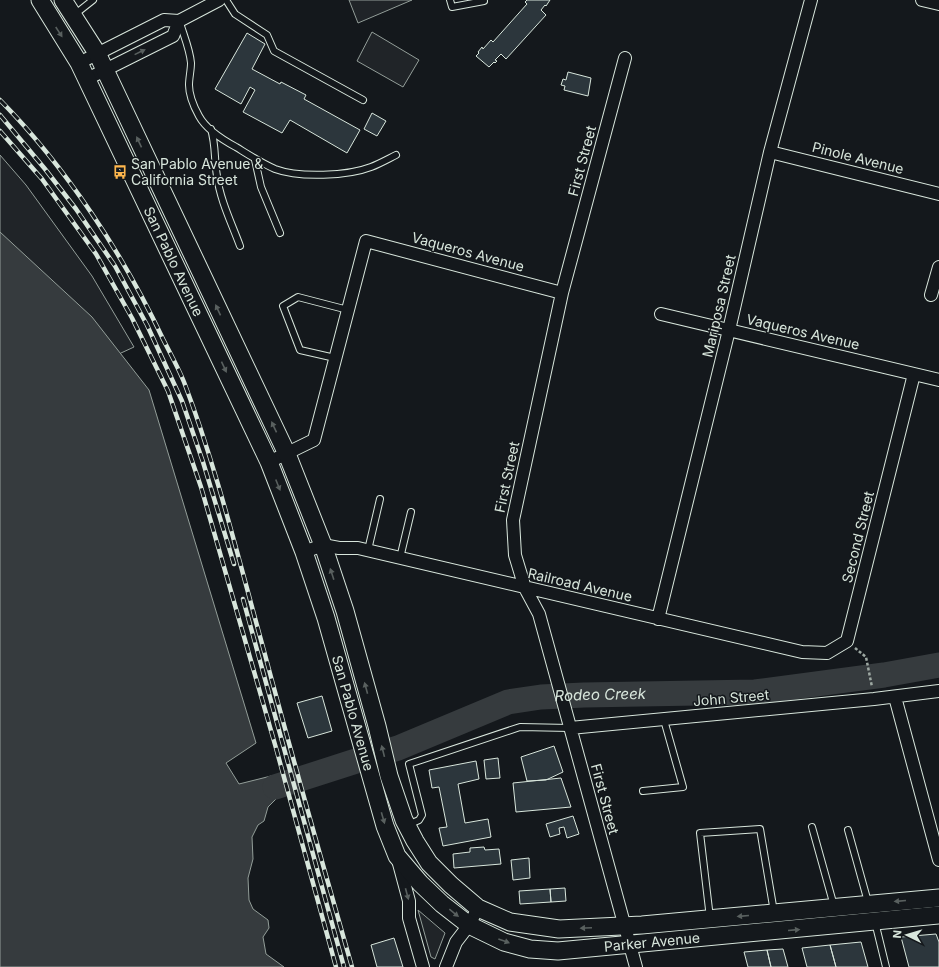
<svg xmlns="http://www.w3.org/2000/svg" width="939" height="967" viewBox="0 0 939 967" font-family="Inter,sans-serif">
<style>
.green{fill:#202428;stroke:#939e99}
.water{fill:#363b3e;stroke:#939e99}
.lines{fill:none;stroke-linecap:round;stroke-linejoin:round}
.river{stroke:#363b3e;stroke-width:25}
.building{fill:#2c363c;stroke:#d8e6dc}
.lane-casing{stroke:#d8e6dc;stroke-width:8}
.street-casing{stroke:#d8e6dc;stroke-width:14}
.secondary-casing{stroke:#d8e6dc;stroke-width:19}
.path{stroke:#9da8a2;stroke-width:2.5;stroke-dasharray:3 2;stroke-linecap:butt}
.lane{stroke:#14181c;stroke-width:6}
.street{stroke:#14181c;stroke-width:12}
.secondary{stroke:#14181c;stroke-width:17}
.rail-casing{stroke:#d8e6dc;stroke-width:4.5}
.rail{stroke:#14181c;stroke-width:3;stroke-dasharray:9;stroke-linecap:butt}
.oneway{fill:#59605f}
.labels{text-anchor:middle;stroke-width:3;stroke-linejoin:round;paint-order:stroke}
.street-label{font-size:14px;fill:#d8e6dc;stroke:#14181c}
.poi-label{font-size:14px;fill:#d8e6dc;stroke:#14181c;text-anchor:start}
.water-label{font-size:15px;font-style:italic;fill:#d8e6dc;stroke:#14181c}
</style>
<rect width="100%" height="100%" fill="#14181c"/>
<path class="green" d="M349,0h63l-54,23z
M372,32l47,28 -16,27 -46,-26z
M0,155l26,30 66,91 42,71 -13,6 -121,77z
M418,910l27,23 -10,26 -4,-2z"/>
<path class="water" d="M0,232l92,85 57,73 107,353 -30,20 13,21 32,-8 7,21 -10,10 -4,14 -6,4 -6,12 1,22 -5,19 1,22 4,9 15,11 1,8 -6,9 3,17 18,13h-284z"/>
<g class="lines">
<path class="river" id="s1" d="M275,787l81,-26 42,-13 110,-46 33,-5 43,-2 171,-3 129,-17 55,-10"/>
</g>
<path class="building" d="M527,0h23l-4,6 -1,-1 -4,5 5,5 -40,44 -5,-5 -6,6 2,1 -2,2 -1,-1 -5,5 -13,-11 3,-3 -1,-1 4,-5 1,2 8,-9 2,2 34,-38 -2,-2z
M247,33l18,11 -13,25 28,15 1,-2 25,13 -2,4 56,31 -13,23 -57,-33 -8,13 -39,-21 12,-22 -5,-3 -9,17 -26,-15z
M568,72l23,6 -3,18 -24,-6 1,-4 -4,-1 2,-6 3,1z
M372,113l14,8 -9,15 -13,-7z
M322,696l10,35 -24,7 -11,-35z
M554,746l9,26 -17,8 -19,1 -6,-24z
M498,758l2,20 -14,1 -2,-19z
M476,761l3,18 -21,5 7,39 23,-4 3,18 -48,9 -4,-18 8,-1 -8,-40 -7,1 -3,-18z
M561,778l10,29 -55,5 -3,-29z
M573,816l6,18 -12,4 -3,-11 -5,1 1,6 -10,3 -4,-13z
M484,847l1,3 14,-1 2,15 -47,4 -1,-14 17,-2v-4z
M529,858l1,20 -17,2 -2,-20z
M565,888l1,13 -15,1 -1,-13z
M550,889l1,13 -31,2 -1,-13z
M936,934l3,8v25h-30l-8,-30z
M394,938l9,29h-26l-6,-22z
M861,942l7,25h-32l-6,-22z
M830,945l6,22h-29l-5,-19z
M783,949l5,18h-17l-4,-17z
M767,950l4,17h-23l-4,-15z"/>
<g class="lines">
<defs>
<path id="lane" d="M226,0l9,14 32,21 7,16 89,49
M450,0l2,7 32,-6
M74,15l19,-15
M180,23c4,13 10,27 11,40 0,7 -2,15 -2,22 0,10 5,22 10,31 7,13 24,24 37,31 13,8 25,16 39,22 24,9 73,7 96,-2 8,-3 17,-8 25,-12
M211,129c5,17 3,30 6,47 3,24 15,48 23,70
M255,160l6,27 19,46
M335,358l-35,-8 -17,-44 15,-9 50,13
M368,550l12,-51
M400,558l11,-46
M643,791l40,-4 -19,-67
M408,825l11,-5 3,-5 -13,-51 111,-37 50,1
M812,827l22,79
M848,830l20,72
M710,918l-10,-85 60,-4 14,83
M875,922l11,45"/>
<path id="street" d="M922,0l17,4
M625,58l-63,235 -49,227 2,35 10,33 14,26 97,353
M79,63l85,-43 15,1 40,-21
M87,79l86,-43 6,-15
M770,152l169,42
M931,295l8,-28
M661,314l278,66
M269,462l45,-22 52,-199 196,52
M304,552l19,-7 16,3h19l444,104 25,1 20,-12 67,-267
M658,619l71,-289 41,-178 41,-152
M895,697l44,163
M570,728l304,-29 65,-8
M398,860l11,41v17l14,49
M446,967l10,-25 13,-17 9,-17"/>
<g id="secondary">
<path id="s2" d="M40,0l39,63 190,399 35,90 22,66 59,208 12,30 23,27 22,21 27,21 35,17 26,7 28,2 381,-36"/>
<path d="M63,0l34,53 190,401 36,91 22,66 32,115 12,50 15,44 11,21 14,22 22,22 27,23 32,14 49,7 83,-4 297,-27"/>
</g>
</defs>
<use href="#lane" class="lane-casing"/>
<use href="#street" class="street-casing"/>
<use href="#secondary" class="secondary-casing"/>
<path class="path" d="M855,648l11,9 6,30"/>
<use href="#lane" class="lane"/>
<use href="#street" class="street"/>
<use href="#secondary" class="secondary"/>
<defs>
<path id="rail" d="M0,100c66,67 123,154 163,239 7,14 15,28 21,43 33,87 55,179 80,269 28,105 58,211 88,316
M0,115l45,54 31,40 39,57 32,59 35,76 21,61 31,102
M0,131l42,48 54,75 36,64 36,73 33,96 75,261 60,219
M243,599l101,368"/>
</defs>
<use href="#rail" class="rail-casing"/>
<use href="#rail" class="rail"/>
</g>
<defs><path id="oneway-solid" d="M-6-.8H1V-3.2L6.5 0L1 3.2V.8H-6Z"/></defs>
<g class="oneway">
<use href="#oneway-solid" transform="translate(59 32) rotate(57)"/>
<use href="#oneway-solid" transform="translate(140 52) rotate(-26)"/>
<use href="#oneway-solid" transform="translate(139 142) rotate(-115)"/>
<use href="#oneway-solid" transform="translate(218 310) rotate(-115)"/>
<use href="#oneway-solid" transform="translate(224 367) rotate(65)"/>
<use href="#oneway-solid" transform="translate(274 427) rotate(-115)"/>
<use href="#oneway-solid" transform="translate(278 485) rotate(68)"/>
<use href="#oneway-solid" transform="translate(332 574) rotate(-108)"/>
<use href="#oneway-solid" transform="translate(366 688) rotate(-105)"/>
<use href="#oneway-solid" transform="translate(383 751) rotate(-104)"/>
<use href="#oneway-solid" transform="translate(383 818) rotate(74)"/>
<use href="#oneway-solid" transform="translate(407 894) rotate(75)"/>
<use href="#oneway-solid" transform="translate(900 901) rotate(175)"/>
<use href="#oneway-solid" transform="translate(454 913) rotate(39)"/>
<use href="#oneway-solid" transform="translate(743 916) rotate(175)"/>
<use href="#oneway-solid" transform="translate(586 928) rotate(177)"/>
<use href="#oneway-solid" transform="translate(794 930) rotate(-5)"/>
<use href="#oneway-solid" transform="translate(504 941) rotate(20)"/>
</g>
<defs>
<symbol id="bus-bare" viewBox="-9 -9 18 18"><path d="M-5-6H5V4H4V6H2V4H-2V6H-4V4H-5ZM-3.5-4V0h7V-4ZM-3.5 1.2v1.5H-2V1.2ZM2 1.2v1.5H3.5V1.2Z" fill="#ffb74d" stroke="#14181c" stroke-width="2.5" paint-order="stroke"/></symbol>
</defs>
<g fill-rule="evenodd">
<use href="#bus-bare" x="110" y="162" width="20" height="20"/>
</g>
<g class="labels">
<g class="street-label">
<text transform="translate(858 158) rotate(14)" y="5">Pinole Avenue</text>
<text transform="translate(582 161) rotate(-75)" y="5">First Street</text>
<text transform="translate(468 252) rotate(15)" y="5">Vaqueros Avenue</text>
<text dy="5" stroke="none"><textPath href="#s2" startOffset="294">San Pablo Avenue</textPath></text>
<text transform="translate(719 306) rotate(-77)" y="5">Mariposa Street</text>
<text transform="translate(803 332) rotate(13)" y="5">Vaqueros Avenue</text>
<text transform="translate(507 477) rotate(-78)" y="5">First Street</text>
<text transform="translate(858 537) rotate(-76)" y="5">Second Street</text>
<text transform="translate(580 585) rotate(13)" y="5">Railroad Avenue</text>
<text transform="translate(731 698) rotate(-5)" y="5">John Street</text>
<text dy="5" stroke="none"><textPath href="#s2" startOffset="781">San Pablo Avenue</textPath></text>
<text transform="translate(605 799) rotate(75)" y="5">First Street</text>
<text dy="5" stroke="none"><textPath href="#s2" startOffset="1219">Parker Avenue</textPath></text>
</g>
<g class="poi-label">
<text x="131" y="169">San Pablo Avenue &amp;<tspan x="131" dy="16">California Street</tspan></text>
</g>
<g class="water-label">
<text dy="5" stroke="none"><textPath href="#s1" startOffset="341">Rodeo Creek</textPath></text>
</g>
</g>
<g transform="translate(907 935) rotate(275)" stroke="#14181c" stroke-width="3" paint-order="stroke">
<path d="M0-3L7 15L0 10L-7 15Z" fill="#d8e6dc"/>
<text y="-6" font-size="11" font-weight="bold" text-anchor="middle" fill="#d8e6dc">N</text>
</g>
</svg>
